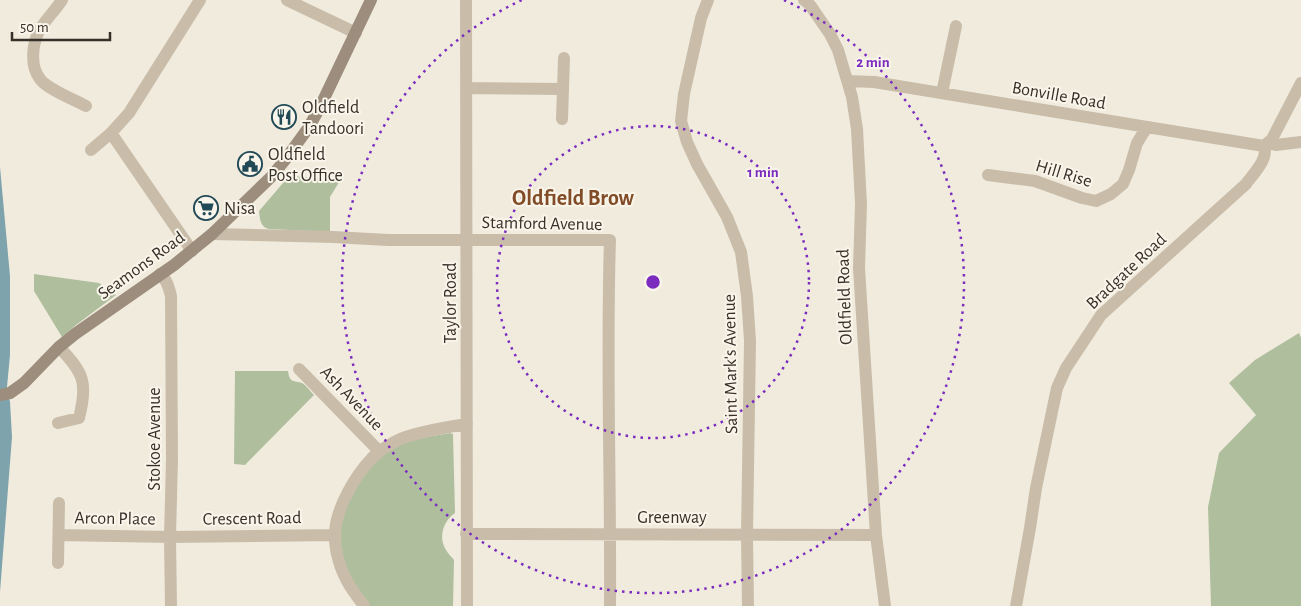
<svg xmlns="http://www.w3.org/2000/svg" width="1301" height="606" viewBox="0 0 1301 606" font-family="'Alegreya Sans',sans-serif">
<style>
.green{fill:#afbf9e}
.water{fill:#7ea3ad}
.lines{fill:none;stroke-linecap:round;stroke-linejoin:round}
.street{stroke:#c9bdaa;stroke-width:12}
.secondary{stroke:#9c8d7c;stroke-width:12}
.ring{fill:none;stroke:#7b2cbf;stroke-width:2.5;stroke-dasharray:2.5 5}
.labels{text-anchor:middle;stroke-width:4;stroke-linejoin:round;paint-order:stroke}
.street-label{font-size:18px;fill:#373029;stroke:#f9f5ea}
.poi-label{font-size:18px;fill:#373029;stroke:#f9f5ea;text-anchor:start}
.district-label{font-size:22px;font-weight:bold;fill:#814c27;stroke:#f9f5ea}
.centre{fill:#7b2cbf;stroke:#f9f5ea;stroke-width:2.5}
.ring-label{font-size:15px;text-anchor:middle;font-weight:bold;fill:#7b2cbf;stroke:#f9f5ea;stroke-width:4;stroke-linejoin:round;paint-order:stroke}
</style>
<rect width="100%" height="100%" fill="#f1ebde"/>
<path class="green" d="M289,176l52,3 -11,18v35l-61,-3c-9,-2 -9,-10 -10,-18z
M34,274l65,9 17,12 -40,30 -14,12 -28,-46z
M1299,333l2,5v268h-90l-3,-99 11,-54 37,-38 -27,-32 26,-23z
M235,371h53c2,13 6,9 14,12 4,2 9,9 12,12l-69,70 -11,-1z
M450,433l3,1 2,79c-12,8 -17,25 -9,37 2,4 6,7 8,10l-1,46h-86l-20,-29 -10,-50 26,-55 35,-30z"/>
<path class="water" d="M0,167l10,109v79l-3,32 3,15 2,35 -12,155z"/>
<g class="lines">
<path class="street" d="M62,0c-7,11 -17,20 -23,31 -7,14 -9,35 1,48 7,10 35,21 46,27
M287,0l69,33
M466,0l1,606
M708,0l-7,18 -17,76 -3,27 6,21 10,22 30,53 14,35 6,44 3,45 -3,194 1,71
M804,0l6,5 20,29 8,16 14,47 5,32 4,75 -2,64 17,267 9,71
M848,81l26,1 273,45 117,19
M467,88l96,1
M942,93l14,-67
M562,119l2,-61
M111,133l81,118
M1268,143l8,2 25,-3
M1264,146l8,-7 29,-56
M91,150l20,-17 18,-20 71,-113
M988,175l47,6 47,17 14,3 15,-7 12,-10 6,-14 8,-27 10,-16
M212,234l121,3 55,3h222c-4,122 1,244 0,366
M160,274c7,5 9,14 11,22l1,163 -2,78 1,69
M299,369l80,82
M58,423l21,-5c9,-35 5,-45 -20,-71
M466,534l410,1
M59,535l111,2 165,-2
M58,563l1,-60
M364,606c-6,-9 -15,-19 -19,-29 -6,-11 -11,-31 -10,-44 1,-25 20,-57 36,-74 7,-8 16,-13 25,-18 18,-9 51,-14 71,-17
M1016,606l14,-78 6,-40 21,-100 9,-20 35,-53 145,-131c7,-10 23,-25 18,-38"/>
<path class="secondary" d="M0,395l10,-2 14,-10 35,-36 16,-13 99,-69 38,-31 59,-57 14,-17 24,-33 11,-20 51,-107"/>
</g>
<g class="ring">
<circle cx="653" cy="282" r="156"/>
<path d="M784 0A311 311 0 1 1 522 0"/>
</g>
<defs>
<symbol id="restaurant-ring" viewBox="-11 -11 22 22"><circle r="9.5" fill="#f9f5ea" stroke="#214956" stroke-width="1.5"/><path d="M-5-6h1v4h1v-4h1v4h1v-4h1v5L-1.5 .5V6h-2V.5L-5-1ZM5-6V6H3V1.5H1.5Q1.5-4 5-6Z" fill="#214956"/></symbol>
<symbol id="civic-ring" viewBox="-11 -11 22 22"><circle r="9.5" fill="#f9f5ea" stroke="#214956" stroke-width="1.5"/><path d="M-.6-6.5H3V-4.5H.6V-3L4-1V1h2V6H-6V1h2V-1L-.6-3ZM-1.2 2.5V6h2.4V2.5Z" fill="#214956"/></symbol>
<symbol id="supermarket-ring" viewBox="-11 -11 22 22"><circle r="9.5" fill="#f9f5ea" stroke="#214956" stroke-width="1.5"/><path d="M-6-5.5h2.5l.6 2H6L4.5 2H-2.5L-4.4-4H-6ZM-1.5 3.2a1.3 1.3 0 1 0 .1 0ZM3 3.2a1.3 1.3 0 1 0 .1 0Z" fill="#214956"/></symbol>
</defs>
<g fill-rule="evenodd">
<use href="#restaurant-ring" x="270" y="103" width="28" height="28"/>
<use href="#civic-ring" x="236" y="150" width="28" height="28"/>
<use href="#supermarket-ring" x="192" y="194" width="28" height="28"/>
</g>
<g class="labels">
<g class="street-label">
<text transform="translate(1059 95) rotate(10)" y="6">Bonville Road</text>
<text transform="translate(1064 173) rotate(17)" y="6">Hill Rise</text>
<text transform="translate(542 223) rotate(1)" y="6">Stamford Avenue</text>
<text transform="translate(141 265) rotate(-36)" y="6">Seamons Road</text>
<text transform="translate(1126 271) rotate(-43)" y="6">Bradgate Road</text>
<text transform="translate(844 297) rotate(-92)" y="6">Oldfield Road</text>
<text transform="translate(450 303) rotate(-90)" y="6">Taylor Road</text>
<text transform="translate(730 364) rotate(-91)" y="6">Saint Mark's Avenue</text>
<text transform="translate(352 398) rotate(46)" y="6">Ash Avenue</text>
<text transform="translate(154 439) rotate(-90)" y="6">Stokoe Avenue</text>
<text x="672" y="523">Greenway</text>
<text transform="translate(115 518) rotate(1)" y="6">Arcon Place</text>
<text transform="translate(252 518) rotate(-1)" y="6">Crescent Road</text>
</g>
<g class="poi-label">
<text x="302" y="113">Oldfield<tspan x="302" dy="21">Tandoori</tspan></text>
<text x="268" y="160">Oldfield<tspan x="268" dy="21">Post Office</tspan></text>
<text x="224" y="214">Nisa</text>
</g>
<g class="district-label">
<text x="573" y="205">Oldfield Brow</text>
</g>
</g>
<circle cx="653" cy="282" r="8" class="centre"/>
<g class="ring-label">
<text x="873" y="67">2 min</text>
<text x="763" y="177">1 min</text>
</g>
<path d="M12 32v8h98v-8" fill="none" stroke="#373029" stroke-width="2.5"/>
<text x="20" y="32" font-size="15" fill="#373029" stroke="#f9f5ea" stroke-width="4" paint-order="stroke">50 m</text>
</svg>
